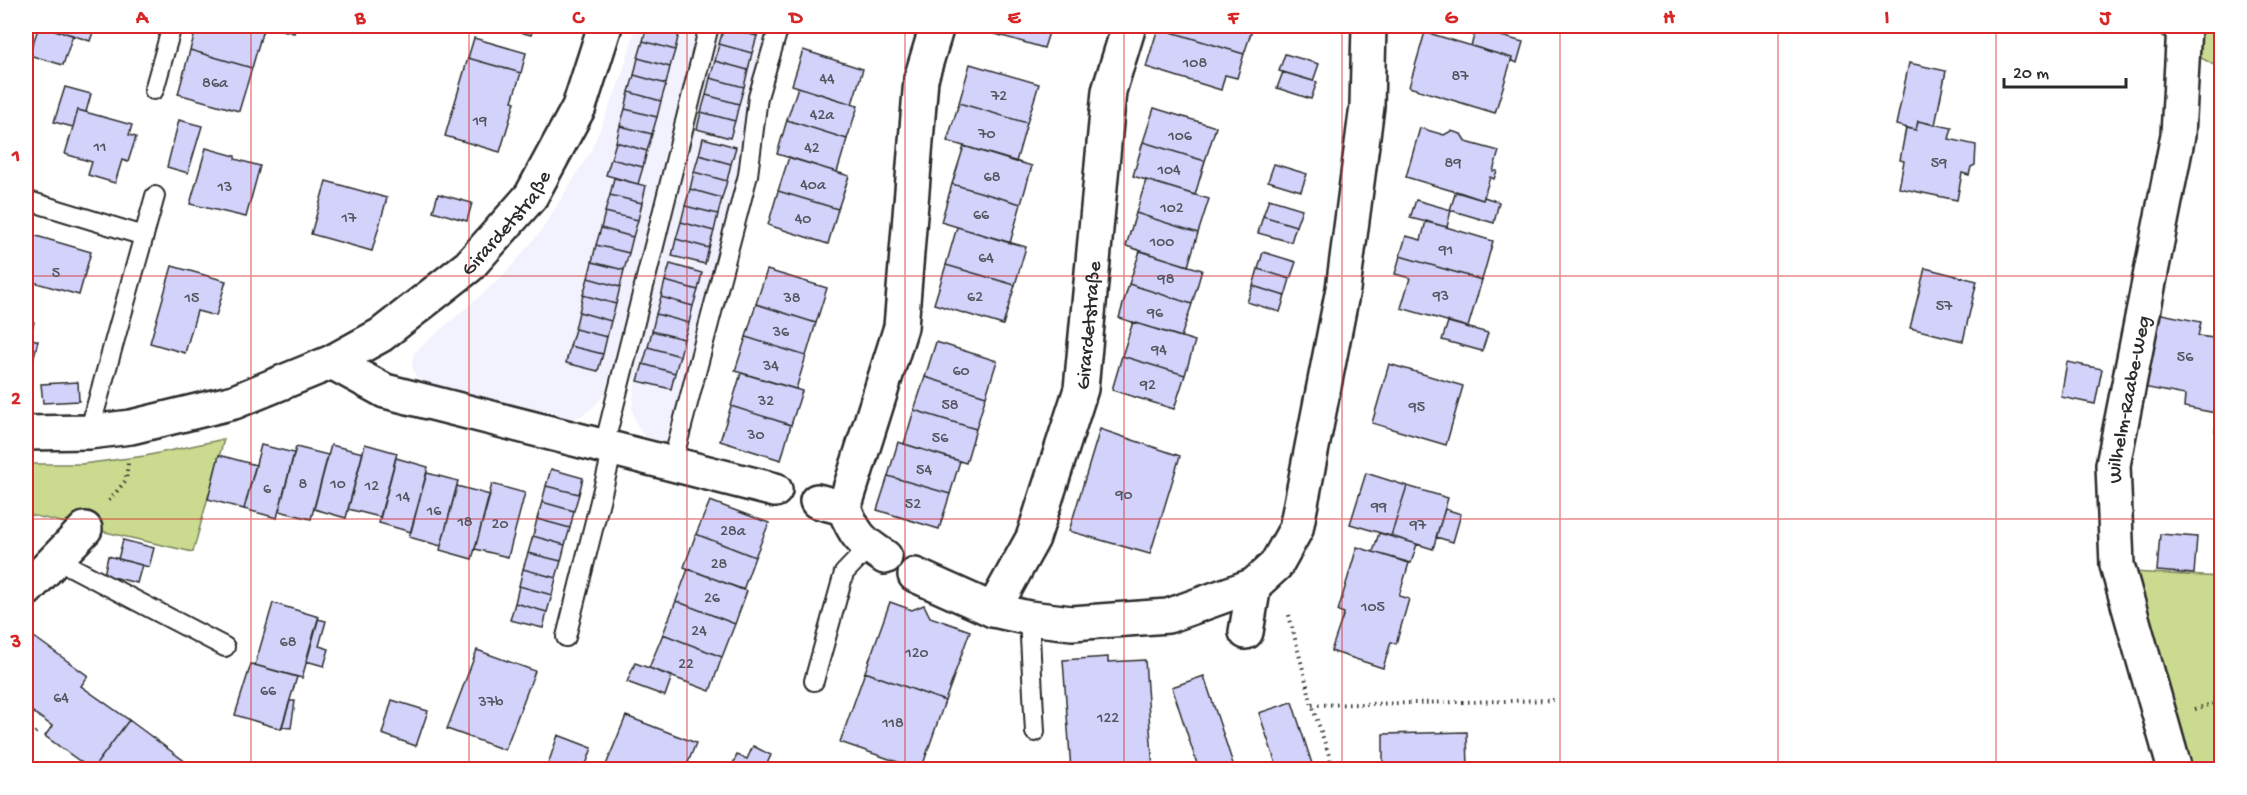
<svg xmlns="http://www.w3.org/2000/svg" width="2247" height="795" viewBox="0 0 2247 795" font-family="'Gochi Hand',sans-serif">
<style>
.built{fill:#f2f2fe}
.green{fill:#cadb8f;stroke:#7a835d;stroke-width:1.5}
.building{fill:#d2d2fb;stroke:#2b2b2b;stroke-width:1.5}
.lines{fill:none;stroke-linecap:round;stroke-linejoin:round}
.service-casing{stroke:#2b2b2b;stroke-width:22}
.minor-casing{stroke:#2b2b2b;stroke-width:38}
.path{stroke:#2b2b2b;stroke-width:4;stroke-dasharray:1.5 4.5;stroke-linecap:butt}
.service{stroke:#fff;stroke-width:18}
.minor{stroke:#fff;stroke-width:33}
.grid{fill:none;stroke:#d62828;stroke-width:1.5;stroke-opacity:0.55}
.labels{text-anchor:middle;stroke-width:5;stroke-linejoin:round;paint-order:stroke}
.number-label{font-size:16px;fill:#55555f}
.street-label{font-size:20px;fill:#2b2b2b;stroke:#fff}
.neatline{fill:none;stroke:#d62828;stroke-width:2}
.grid-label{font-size:20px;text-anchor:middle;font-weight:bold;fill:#d62828}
</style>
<rect width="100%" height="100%" fill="#fff"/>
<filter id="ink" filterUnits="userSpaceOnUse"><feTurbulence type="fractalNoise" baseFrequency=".0167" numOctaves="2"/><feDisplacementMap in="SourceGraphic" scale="12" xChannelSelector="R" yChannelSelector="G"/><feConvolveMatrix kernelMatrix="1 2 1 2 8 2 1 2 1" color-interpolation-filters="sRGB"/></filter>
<g filter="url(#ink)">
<path class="built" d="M636,26h133l-22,83 -9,64 -73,277 -19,-11 -10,-15 -4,-15 3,-29 -25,-7 -5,20 -9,12 -13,10 -14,5h-19l-114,-30 -20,-13 -4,-12 2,-12 90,-78 37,-44 50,-80 30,-73z"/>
<path class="green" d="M2144,26h77v43z
M224,439l-31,113 -167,-38v-50h56l63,-8z
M2132,572l89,5v192h-28z"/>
<path class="building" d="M39,26l34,9 -10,30 -34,-10z
M44,26h51l-5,15z
M197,26h67l-12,42 -62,-18z
M267,26h29l-2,7z
M498,26h36l-3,9z
M647,26l32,7 -4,17 -32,-9z
M650,26h32l-3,7z
M725,26h35l-3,10 -33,-9z
M983,26h68l-7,22 -63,-18z
M1159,26h82l11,4 -8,24 -86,-26z
M724,27l33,9 -5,17 -33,-9z
M1158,28l86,26 -7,24 -12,-3 -4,15 -75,-23z
M1476,29l47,13 -6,21 -6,-3 1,-2 -41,-12z
M1425,32l87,26 -17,55 -86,-26z
M474,38l52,15 -5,20 -53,-15z
M643,41l32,9 -5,17 -32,-9z
M719,44l33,9 -4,17 -33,-9z
M190,50l62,18 -13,43 -61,-17z
M803,50l60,19 -11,35 -60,-19z
M1285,54l34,10 -6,17 -34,-10z
M468,58l53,15 -9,28 3,1 -15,50 -55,-16z
M638,58l32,9 -4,17 -32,-9z
M715,61l33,9 -4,17 -34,-9z
M1909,63l37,8 -11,54 -17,-4 -2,9 -20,-5z
M970,64l69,20 -12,39 -68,-20z
M1283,72l34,10 -6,17 -34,-11z
M634,75l32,9 -5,17 -32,-9z
M710,78l34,9 -5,17 -33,-9z
M65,87l26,7 -5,18 -8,-2 -5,17 -19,-5z
M798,87l60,19 -11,33 -60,-19z
M629,92l32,9 -4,16 -32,-8z
M706,95l33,9 -4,17 -34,-9z
M959,103l68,20 -11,39 -69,-21z
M1154,108l62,19 -11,34 -62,-19z
M625,109l32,8 -5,17 -32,-8z
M78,110l54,15 -3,10 7,2 -8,25 -6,-2 -7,23 -27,-8 4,-13 -27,-8z
M701,112l34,9 -5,17 -33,-9z
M179,120l23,6 -14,47 -21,-6z
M787,120l60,19 -10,33 -60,-18z
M1918,121l34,7 -3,11 27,6 -1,20 -4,2 -2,8 -7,-2 -5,27 -58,-12 5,-27 -4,-1 6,-32 10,2z
M620,126l32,8 -5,17 -31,-9z
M1420,128l24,7 7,-4 10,3 5,8 33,9 -6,20h4l-3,8 -4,-2 -7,23 -77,-23z
M703,138l33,9 -5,17 -32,-9z
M616,142l31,9 -4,16 -32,-8z
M1143,142l62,19 -10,34 -62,-19z
M964,146l68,20 -11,38 -69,-20z
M206,148l29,8v3l25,7 -14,51 -56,-13z
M699,155l32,9 -4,17 -33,-9z
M789,157l60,19 -11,33 -60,-18z
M611,159l32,8 -5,17 -32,-9z
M1274,164l33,10 -6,17 -33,-10z
M694,172l33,9 -5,17 -32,-9z
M614,178l32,8 -4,17 -32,-8z
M1146,180l63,19 -11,34 -62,-20z
M326,181l61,17 -15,53 -61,-17z
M952,184l69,20 -11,39 -69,-21z
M690,189l32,9 -4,16 -33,-8z
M778,191l60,18 -10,35 -60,-19z
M1456,191l27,9 1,-3 15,5 -5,21 -44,-13z
M438,194l34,9 -5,18 -34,-10z
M610,195l32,8 -4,17 -33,-8z
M1269,199l33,10 -6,17 -33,-10z
M1416,200l35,10 -4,17 -37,-9z
M685,206l33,8 -4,17 -33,-9z
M605,212l33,8 -5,17 -32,-9z
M1136,213l62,20 -10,33 -62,-20z
M1263,216l33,10 -5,16 -33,-9z
M1426,221l67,20 -11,39 -82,-24 6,-20 15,4z
M681,222l33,9 -5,17 -33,-9z
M957,227l69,20 -11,38 -69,-20z
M601,228l32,9 -4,16 -33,-8z
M33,235l58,17 -12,43 -53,-15v-17z
M676,239l33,9 -4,16 -33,-8z
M596,245l33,8 -5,17 -32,-8z
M1140,251l62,19 -10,34 -63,-20z
M1263,252l33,10 -6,17 -32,-10z
M1400,256l82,24 -14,47 -67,-19 9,-30 -15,-4z
M592,262l32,8 -4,17 -32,-9z
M670,264l32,9 -4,17 -33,-9z
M946,265l69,20 -12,40 -69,-21z
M172,266l54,15 -10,35 -19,-5 -12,42 -35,-10z
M1925,268l52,13 -14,60 -53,-13z
M1258,269l32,10 -5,17 -32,-10z
M767,270l60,18 -11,35 -60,-19z
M588,278l32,9 -4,17 -33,-9z
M665,281l33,9 -5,16 -32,-9z
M1129,284l63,20 -11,33 -62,-19z
M1253,286l32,10 -5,16 -33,-10z
M583,295l33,9 -5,17 -32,-9z
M661,297l32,9 -4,17 -33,-9z
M756,304l60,19 -10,33 -60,-19z
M579,312l32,9 -4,16 -32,-8z
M2157,313l44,9 -3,14 24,3v33l-6,41 -32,-6 1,-12 -42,-8z
M656,314l33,9 -5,16 -32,-8z
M26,320l8,2 -4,16 8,3 -6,23 -6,-2z
M1133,322l62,19 -10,34 -63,-19z
M1448,322l40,11 -6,18 -40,-11z
M575,329l32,8 -4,17 -33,-8z
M652,331l32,8 -4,17 -32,-9z
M746,337l60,19 -10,33 -61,-18z
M936,342l61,19 -11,35 -61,-19z
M570,346l33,8 -5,17 -32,-8z
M648,347l32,9 -5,17 -32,-9z
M1122,356l63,19 -11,34 -62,-19z
M2067,362l35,7 -7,35 -34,-7z
M643,364l32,9 -4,16 -33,-8z
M1389,364l74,22 -17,59 -74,-22z
M2222,372v60h-7z
M741,373l61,18 -11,34 -60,-19z
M925,377l61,19 -10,33 -62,-19z
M78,382l1,19 -36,2 -2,-19z
M731,406l60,19 -10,35 -61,-19z
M914,410l62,19 -10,34 -62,-19z
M1100,429l80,27 -30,98 -81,-23z
M898,442l62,19 -10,33 -62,-18z
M365,444l32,9 -17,64 -32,-8z
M261,445l33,8 -17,65 -33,-9z
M331,445l32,8 -17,65 -32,-9z
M296,447l32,8 -17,64 -32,-8z
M219,455l37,10 -12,44 -36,-10z
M396,458l32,9 -17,65 -32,-9z
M551,469l32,9 -4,16 -33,-8z
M427,473l31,8 -17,65 -32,-9z
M1366,473l41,13 -16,50 -41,-12z
M888,476l62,18 -11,35 -62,-19z
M492,484l33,9 -17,64 -33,-8z
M457,486l33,9 -18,64 -32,-9z
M546,486l33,8 -5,17 -32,-9z
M1407,486l41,12 -15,51 -42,-13z
M710,501l59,22 -14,34 -59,-23z
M542,502l32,9 -4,17 -33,-9z
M1445,509l16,5 -8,28 -17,-5z
M537,519l33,9 -5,17 -32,-9z
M1379,533l38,11 -6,19 -38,-11z
M696,534l59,23 -12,33 -59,-23z
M2160,534l37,3 -3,37 -37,-3z
M533,536l32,9 -4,16 -33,-8z
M123,540l31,8 -5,19 -31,-8z
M1357,547l52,16 -10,33 10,3 -13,45 -5,-2 -8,26 -52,-17 13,-38 -6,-2z
M528,553l33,8 -5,17 -33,-9z
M108,556l34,9 -5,18 -33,-8z
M523,569l33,9 -4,17 -33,-9z
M688,569l59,22 -12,33 -59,-23z
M519,586l33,9 -5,17 -32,-9z
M676,601l59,23 -13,33 -59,-23z
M890,602l22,8 12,-5 6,12 40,14 -25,70 -80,-29z
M273,603l46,14 -17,61 -47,-13z
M515,603l32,9 -4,16 -33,-8z
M318,619l8,2 -7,25 10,3 -5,17 -18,-5z
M30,634l58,42 -7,10 48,34 -37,50 -47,-34 7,-10 -26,-19v-67z
M663,634l59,23 -12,34 -61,-23z
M477,650l58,21 -30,79 -58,-21z
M1108,657v5l37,-2 8,110h-82l-8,-110z
M635,663l37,13 -7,20 -38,-14z
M251,664l46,13 -16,52 -46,-14z
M865,672l80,29 -24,69 -81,-28z
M1204,676l31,94h-36l-27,-83z
M392,700l36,11 -12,35 -34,-12z
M290,701h5l-4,27 -9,-1z
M1292,702l22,68h-36l-19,-57z
M626,716l70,27 -11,27h-81z
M129,720l58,43 -5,7h-90z
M1467,732l1,38h-85v-36z
M558,735l34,13 -8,22h-38z
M753,746l18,9 -7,15h-34l7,-15 10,4z"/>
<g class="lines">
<defs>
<path id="service" d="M154,90l18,-64
M26,200l118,36
M89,432l66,-236
M604,446l105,-420
M672,464l76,-289 10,-78 19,-64
M56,559l169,88
M1029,618l6,114
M566,637l47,-188
M814,681l30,-108 25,-26"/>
<g id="minor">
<path d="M332,362l53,29 390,99"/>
<path id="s1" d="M26,433l63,-1 42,-5 103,-25 98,-40 49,-27 88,-69 62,-70 48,-89 26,-81"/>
<path d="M817,501l27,7"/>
<path d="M885,557c-25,-16 -30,-22 -41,-49l57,-181 20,-248 16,-53"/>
<path d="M915,575l78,35 36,8 43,5 96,-7 86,-31"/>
<path d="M26,590l59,-61"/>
<path id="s2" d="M993,610l40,-72 48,-149 28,-298 20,-65"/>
<path d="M1246,632l8,-47 22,-20 20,-36 47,-240 24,-183 2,-80"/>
<path id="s3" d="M2175,770l-58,-205 -4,-100 65,-330 6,-109"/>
</g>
</defs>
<use href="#service" class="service-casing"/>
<use href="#minor" class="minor-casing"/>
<path class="path" d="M109,501l17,-21 2,-17
M1289,615l23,90 22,65
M1312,705l245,-5
M2195,709l27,-8
M26,741l10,-9"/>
<use href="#service" class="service"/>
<use href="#minor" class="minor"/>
</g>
</g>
<path class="grid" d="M251,26v744M469,26v744M687,26v744M905,26v744M1124,26v744M1342,26v744M1560,26v744M1778,26v744M1996,26v744M26,276h2196M26,519h2196"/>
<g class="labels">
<g class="number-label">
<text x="1195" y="67">108</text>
<text x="1460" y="80">87</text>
<text x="827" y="83">44</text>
<text x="215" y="87">86a</text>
<text x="999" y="100">72</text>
<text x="822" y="119">42a</text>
<text x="480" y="125">19</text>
<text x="987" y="138">70</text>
<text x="1180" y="140">106</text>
<text x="100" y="151">11</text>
<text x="812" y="152">42</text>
<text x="1453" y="167">89</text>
<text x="1939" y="167">59</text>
<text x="1169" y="174">104</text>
<text x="992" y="181">68</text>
<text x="813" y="189">40a</text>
<text x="225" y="191">13</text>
<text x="1172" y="212">102</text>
<text x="981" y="219">66</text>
<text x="349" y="222">17</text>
<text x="803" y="223">40</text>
<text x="1162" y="246">100</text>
<text x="1446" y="254">91</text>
<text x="986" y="262">64</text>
<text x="56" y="277">5</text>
<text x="1166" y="283">98</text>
<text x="1441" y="300">93</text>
<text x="975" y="301">62</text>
<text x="192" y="302">15</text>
<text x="792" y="302">38</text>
<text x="1944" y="310">57</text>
<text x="1155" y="317">96</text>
<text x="781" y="336">36</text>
<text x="1159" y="354">94</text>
<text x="2185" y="361">56</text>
<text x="771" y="370">34</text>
<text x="961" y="375">60</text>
<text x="1148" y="389">92</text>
<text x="766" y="405">32</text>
<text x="950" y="409">58</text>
<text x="1417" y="411">95</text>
<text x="756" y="439">30</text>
<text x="940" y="442">56</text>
<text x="924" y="474">54</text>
<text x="303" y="488">8</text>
<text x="338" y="488">10</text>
<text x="372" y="490">12</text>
<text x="267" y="493">6</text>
<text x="1124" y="499">90</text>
<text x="403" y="501">14</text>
<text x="913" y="508">52</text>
<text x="1379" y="511">99</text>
<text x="434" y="515">16</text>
<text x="465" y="526">18</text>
<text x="500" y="528">20</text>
<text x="1418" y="529">97</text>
<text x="733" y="535">28a</text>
<text x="719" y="568">28</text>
<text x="712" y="602">26</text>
<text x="1373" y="611">105</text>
<text x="699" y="635">24</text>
<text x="288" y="646">68</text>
<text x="917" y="657">120</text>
<text x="686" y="668">22</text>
<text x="268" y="695">66</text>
<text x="61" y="702">64</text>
<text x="491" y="706">37b</text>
<text x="1108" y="722">122</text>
<text x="893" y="727">118</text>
</g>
<g class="street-label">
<text dy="7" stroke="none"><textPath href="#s1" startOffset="542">Girardetstraße</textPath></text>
<text dy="7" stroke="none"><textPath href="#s2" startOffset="303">Girardetstraße</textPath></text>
<text dy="7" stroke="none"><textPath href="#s3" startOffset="380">Wilhelm-Raabe-Weg</textPath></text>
</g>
</g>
<rect width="2247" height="795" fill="none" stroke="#fff" stroke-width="66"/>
<path d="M2004 78v9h122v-9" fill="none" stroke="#2b2b2b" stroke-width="3"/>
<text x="2013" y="78" font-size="18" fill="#2b2b2b" stroke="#ffffff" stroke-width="4.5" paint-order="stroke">20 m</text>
<rect x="33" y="33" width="2181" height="729" class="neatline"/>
<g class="grid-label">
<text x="142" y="23">A</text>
<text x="360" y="23">B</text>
<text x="578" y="23">C</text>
<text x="796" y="23">D</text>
<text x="1014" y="23">E</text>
<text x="1233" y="23">F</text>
<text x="1451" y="23">G</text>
<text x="1669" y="23">H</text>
<text x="1887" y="23">I</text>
<text x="2105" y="23">J</text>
<text x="16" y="161">1</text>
<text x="16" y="404">2</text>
<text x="16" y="647">3</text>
</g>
</svg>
